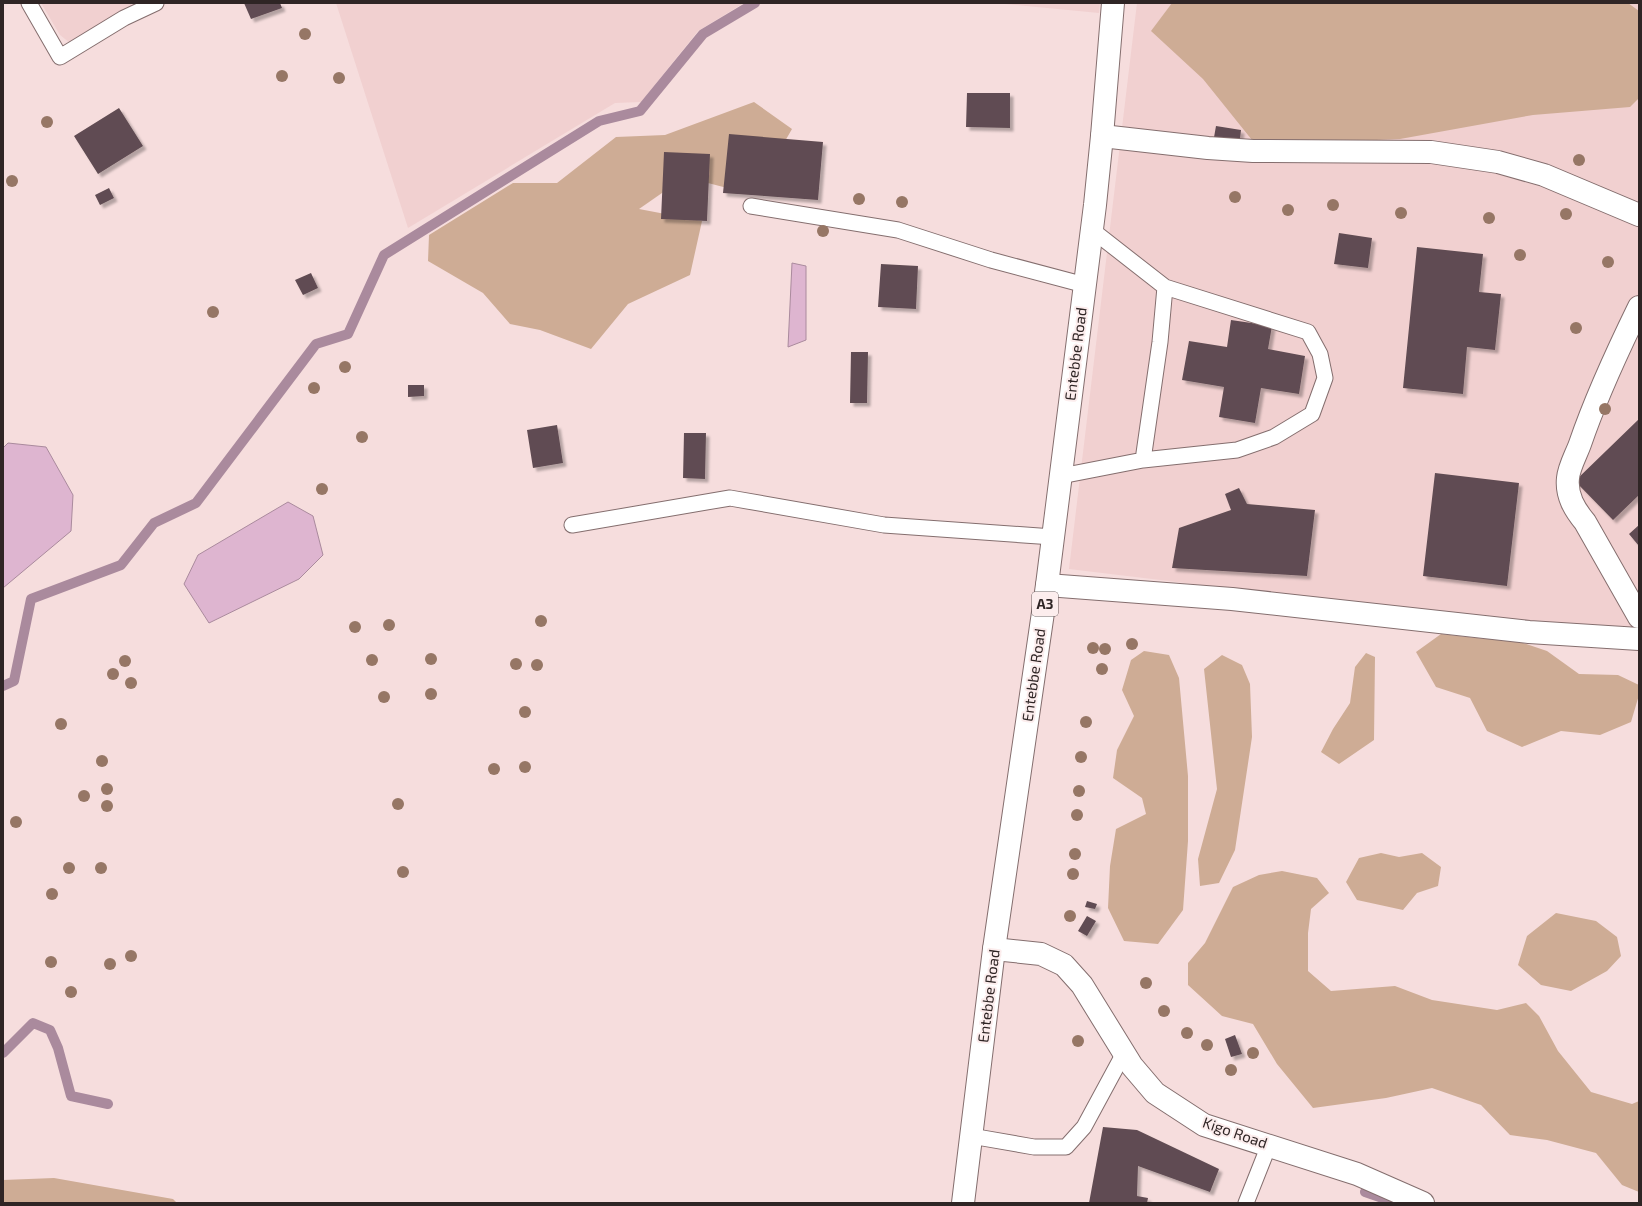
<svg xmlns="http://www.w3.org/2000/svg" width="1642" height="1206" viewBox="0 0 1642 1206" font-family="'Exo 2',sans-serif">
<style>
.built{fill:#f1d0d0}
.green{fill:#ceac95}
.water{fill:#deb5d0;stroke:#aa8a9d}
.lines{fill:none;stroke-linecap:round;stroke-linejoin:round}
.stream{stroke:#aa8a9d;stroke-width:10}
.building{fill:#604c52;filter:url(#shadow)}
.service-casing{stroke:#846e6e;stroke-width:17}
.minor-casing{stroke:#846e6e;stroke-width:24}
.tertiary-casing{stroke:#846e6e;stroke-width:24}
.primary-casing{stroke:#846e6e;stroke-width:24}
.service{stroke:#fff;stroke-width:15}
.minor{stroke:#fff;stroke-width:22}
.tertiary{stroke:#fff;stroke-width:22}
.primary{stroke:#fff;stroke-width:22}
.tree{fill:#967665}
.labels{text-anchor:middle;stroke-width:4;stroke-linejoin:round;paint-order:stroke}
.shield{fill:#fceded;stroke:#6c6161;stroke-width:1}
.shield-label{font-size:14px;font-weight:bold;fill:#2f2525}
.street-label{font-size:15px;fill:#2f2525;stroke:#fceded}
</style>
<defs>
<filter id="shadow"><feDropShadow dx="3.5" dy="3.5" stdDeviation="1" flood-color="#0004"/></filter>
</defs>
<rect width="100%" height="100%" fill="#f6dddd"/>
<path class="built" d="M41,3h95l-66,40 -10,-8z
M336,3h408l-46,28 -57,71 -26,1 -207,125z
M994,3h106l-1,10z
M1137,3h502v630l-112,-9 -458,-55z"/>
<path class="green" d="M1172,3h456l11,8v87l-9,9 -97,8 -133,24 -144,6 -53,-66 -52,-48z
M754,102l38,27 -38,66 -69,-18 -46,32 63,12 -12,54 -62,29 -37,45 -51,-19 -30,-6 -27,-31 -55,-32 1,-26 84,-52h44l59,-46 49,-2z
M1441,634l45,5h25l36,12 32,23 39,1 21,10v10l-8,27 -31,13 -39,-4 -39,16 -35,-16 -17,-33 -34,-11 -20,-35z
M1144,651l25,4 10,23 9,98v65l-5,69 -25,34 -34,-3 -16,-33 2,-42 6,-37 30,-15 -4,-16 -29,-20 4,-28 17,-34 -12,-26 9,-30z
M1366,653l9,4 -1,83 -35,24 -18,-12 12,-23 17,-26 5,-36z
M1222,655l20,10 8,19 2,53 -17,113 -16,33 -19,3 -2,-27 19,-70 -13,-120z
M1381,853l18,4 23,-4 19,14 -3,19 -21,7 -14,17 -46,-10 -11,-18 13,-24z
M1282,871l35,7 12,15 -18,16 -3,24v38l23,20 64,-5 37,14 65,10 29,-7 13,13 19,35 33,41 41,12 7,-3v91l-17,-7 -26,-32 -49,-13 -37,-5 -29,-30 -49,-17 -46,10 -73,10 -36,-44 -24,-40 -31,-8 -34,-31v-22l17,-20 28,-56 26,-12z
M1556,913l40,8 21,16 4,19 -14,15 -36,20 -30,-6 -23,-20 9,-29z
M54,1178l119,21 4,4h-174v-23z"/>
<path class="water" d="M792,263l14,3v74l-18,7z
M8,443l38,4 27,48 -2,36 -68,57v-140z
M288,502l25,14 10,39 -24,24 -90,44 -25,-39 14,-29z"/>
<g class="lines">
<path class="stream" d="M3,686l11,-5 17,-82 90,-34 33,-42 42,-20 120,-159 32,-10 36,-79 215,-134 41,-10 63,-77 52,-31
M3,1053l30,-30 17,7 8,18 13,48 37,8
M1365,1192l32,11"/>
</g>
<path class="building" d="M244,3h36l2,5 -31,11z
M967,93h43v35l-44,-1z
M119,108l24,38 -45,28 -24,-38z
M1216,126l25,4 -2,17 -26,-4z
M729,134l94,8 -5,58 -95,-7z
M664,152l46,2 -3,67 -46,-2z
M109,188l5,10 -14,7 -5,-10z
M1339,233l33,5 -4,30 -34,-4z
M1417,247l66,7 -4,38 22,2 -6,56 -28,-3 -4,47 -60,-6z
M881,264l37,2 -2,43 -38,-2z
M311,273l7,15 -15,7 -8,-15z
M1231,320l41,6 -4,23 37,7 -6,38 -38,-6 -6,35 -36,-6 5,-30 -42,-7 7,-39 38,6z
M851,352h17l-1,51h-17z
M408,385h16v11l-16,1z
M1639,419v76l-26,25 -38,-39z
M557,425l6,38 -30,5 -6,-38z
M684,433h22l-1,46 -22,-1z
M1435,473l84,10 -12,103 -84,-10z
M1239,488l8,16 68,6 -8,66 -135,-8 7,-40 52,-18 -6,-16z
M1639,525v21l-10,-12z
M1087,901l10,3 -2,5 -10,-2z
M1087,916l9,5 -9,15 -9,-5z
M1235,1035l7,19 -11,3 -6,-18z
M1103,1127l34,3 82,39 -9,23 -72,-26 -1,30 11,2 -1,5h-58z"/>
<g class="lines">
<defs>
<path id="service" d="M29,3l31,54 64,-39 32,-15
M751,206l147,24 93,30 94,25
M1143,460l94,-10 37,-13 38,-23 13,-36 -5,-24 -12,-22 -143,-45
M1061,476l82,-16 17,-118 5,-55 -73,-57
M572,525l158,-27 154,27 169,12
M971,1136l63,11h32l18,-20 40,-74
M1246,1203l23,-58"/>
<path id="minor" d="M1102,136l106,12 45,3 178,1 67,10 46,13 95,40
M1639,307c-22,45 -43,90 -59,137 -4,11 -11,23 -12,34 -2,18 7,32 17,44l54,95
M1047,585l185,14 297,33 110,7"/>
<path id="tertiary" d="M994,949l47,5 23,11 18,20 50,81 23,27 49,32 153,49 66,29"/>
<path id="primary" d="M963,1203l31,-254 53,-364 48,-380 7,-69 11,-133"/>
</defs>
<use href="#service" class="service-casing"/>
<use href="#minor" class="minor-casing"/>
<use href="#tertiary" class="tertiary-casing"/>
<use href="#primary" class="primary-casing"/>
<use href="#service" class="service"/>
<use href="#minor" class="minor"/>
<use href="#tertiary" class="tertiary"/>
<use href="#primary" class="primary"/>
</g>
<g class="tree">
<circle cx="305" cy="34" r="6"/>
<circle cx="282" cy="76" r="6"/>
<circle cx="339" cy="78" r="6"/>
<circle cx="47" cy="122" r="6"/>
<circle cx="1579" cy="160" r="6"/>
<circle cx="12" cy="181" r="6"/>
<circle cx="1235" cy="197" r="6"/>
<circle cx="859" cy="199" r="6"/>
<circle cx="902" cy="202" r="6"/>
<circle cx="1333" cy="205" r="6"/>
<circle cx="1288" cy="210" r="6"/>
<circle cx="1401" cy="213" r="6"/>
<circle cx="1566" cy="214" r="6"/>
<circle cx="1489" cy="218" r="6"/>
<circle cx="823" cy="231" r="6"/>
<circle cx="1520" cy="255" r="6"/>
<circle cx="1608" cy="262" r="6"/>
<circle cx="213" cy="312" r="6"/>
<circle cx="1576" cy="328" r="6"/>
<circle cx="345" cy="367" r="6"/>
<circle cx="314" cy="388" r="6"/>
<circle cx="1605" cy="409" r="6"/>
<circle cx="362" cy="437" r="6"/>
<circle cx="322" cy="489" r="6"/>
<circle cx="541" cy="621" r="6"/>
<circle cx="389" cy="625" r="6"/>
<circle cx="355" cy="627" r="6"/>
<circle cx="1132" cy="644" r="6"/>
<circle cx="1093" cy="648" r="6"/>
<circle cx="1105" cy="649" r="6"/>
<circle cx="431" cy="659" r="6"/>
<circle cx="372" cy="660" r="6"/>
<circle cx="125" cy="661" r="6"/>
<circle cx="516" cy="664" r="6"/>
<circle cx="537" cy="665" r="6"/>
<circle cx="1102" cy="669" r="6"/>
<circle cx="113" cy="674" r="6"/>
<circle cx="131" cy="683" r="6"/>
<circle cx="431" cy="694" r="6"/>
<circle cx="384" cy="697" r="6"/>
<circle cx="525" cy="712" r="6"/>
<circle cx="1086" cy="722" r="6"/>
<circle cx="61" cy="724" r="6"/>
<circle cx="1081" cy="757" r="6"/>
<circle cx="102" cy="761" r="6"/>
<circle cx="525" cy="767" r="6"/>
<circle cx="494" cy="769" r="6"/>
<circle cx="107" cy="789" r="6"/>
<circle cx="1079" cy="791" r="6"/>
<circle cx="84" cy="796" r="6"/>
<circle cx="398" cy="804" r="6"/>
<circle cx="107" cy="806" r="6"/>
<circle cx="1077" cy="815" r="6"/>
<circle cx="16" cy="822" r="6"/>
<circle cx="1075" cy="854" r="6"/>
<circle cx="69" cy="868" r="6"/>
<circle cx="101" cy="868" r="6"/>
<circle cx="403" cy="872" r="6"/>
<circle cx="1073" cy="874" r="6"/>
<circle cx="52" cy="894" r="6"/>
<circle cx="1070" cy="916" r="6"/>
<circle cx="131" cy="956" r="6"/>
<circle cx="51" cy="962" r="6"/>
<circle cx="110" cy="964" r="6"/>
<circle cx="1146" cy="983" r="6"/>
<circle cx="71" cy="992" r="6"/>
<circle cx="1164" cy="1011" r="6"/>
<circle cx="1187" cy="1033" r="6"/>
<circle cx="1078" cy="1041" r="6"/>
<circle cx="1207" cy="1045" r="6"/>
<circle cx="1253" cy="1053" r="6"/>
<circle cx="1231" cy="1070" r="6"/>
</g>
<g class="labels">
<rect class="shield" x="1032" y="592" width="26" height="24" rx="3"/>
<g class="shield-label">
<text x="1045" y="609">A3</text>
</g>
<g class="street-label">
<text transform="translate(1076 354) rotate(-83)" y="5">Entebbe Road</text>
<text transform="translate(1034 675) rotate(-82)" y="5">Entebbe Road</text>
<text transform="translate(989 996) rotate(-83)" y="5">Entebbe Road</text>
<text transform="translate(1235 1133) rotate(19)" y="5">Kigo Road</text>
</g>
</g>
<rect width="1642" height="1206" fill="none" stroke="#2f2525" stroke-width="8"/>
</svg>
